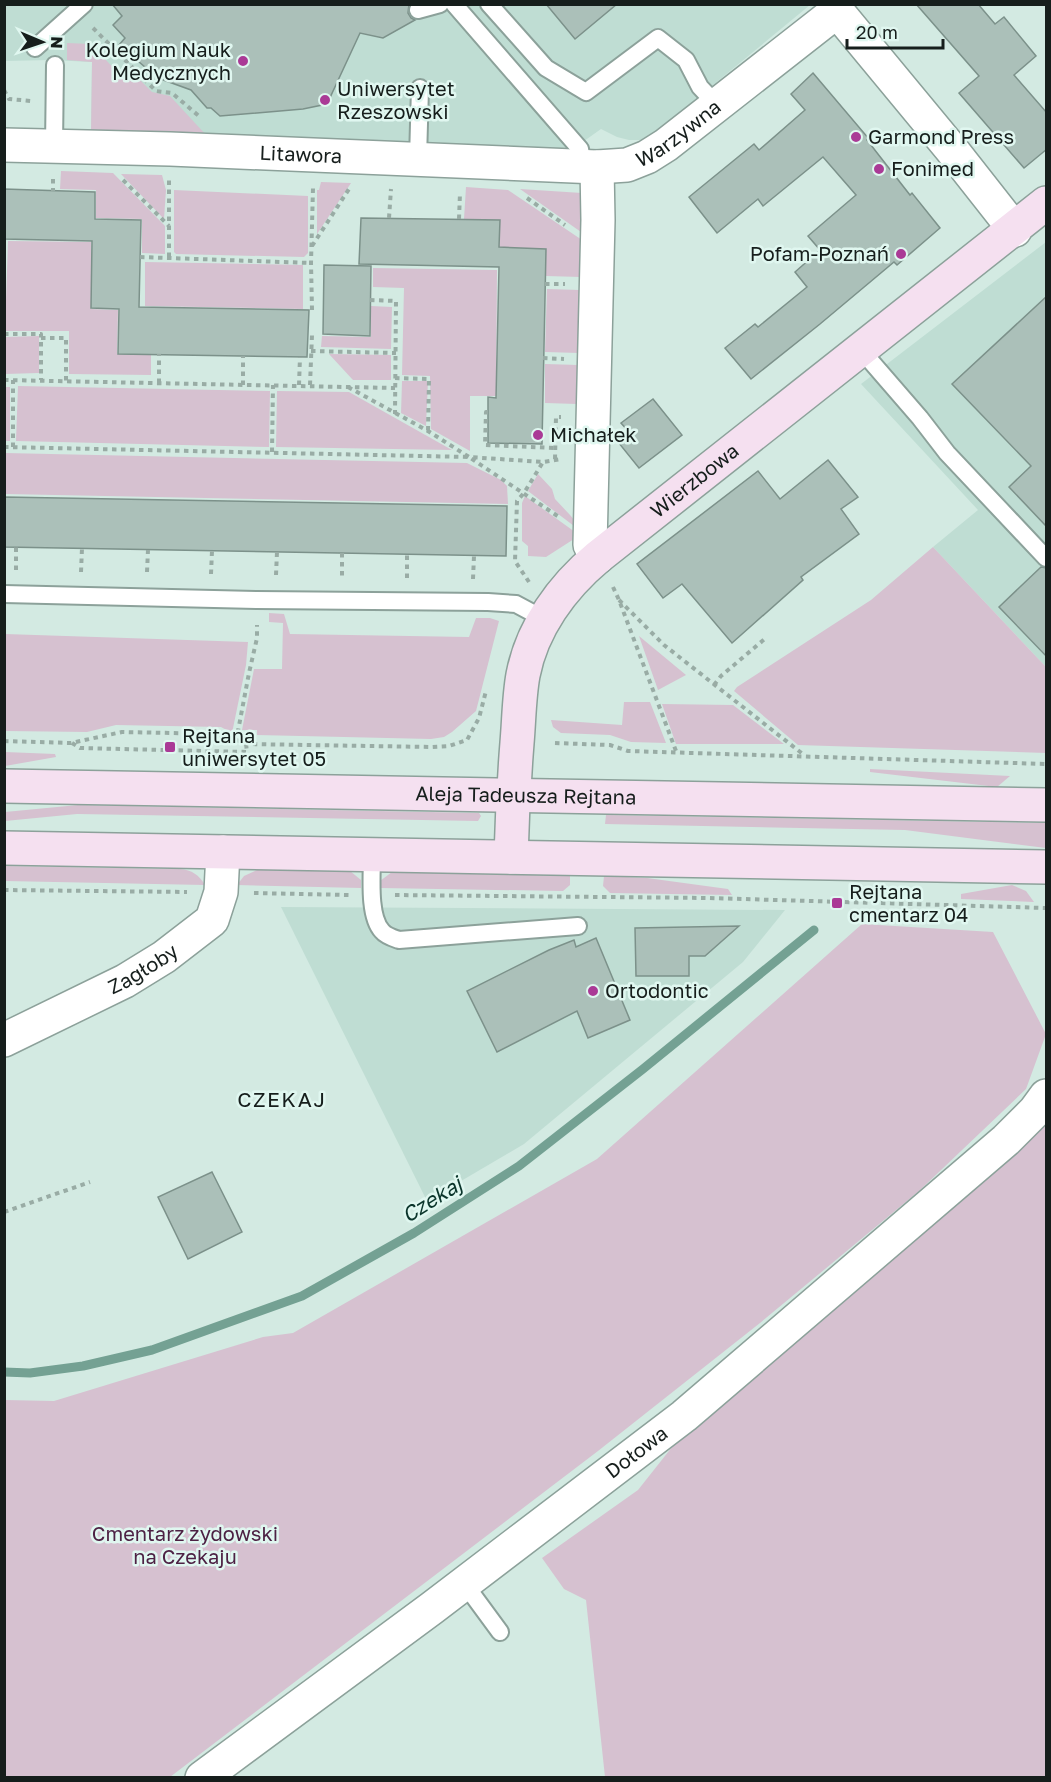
<svg xmlns="http://www.w3.org/2000/svg" width="1051" height="1782" font-family="'Golos Text',sans-serif">
	<style>
		.built { fill: #bfddd3 }
		.green { fill: #d6c1d0 }
		.lines { fill: none; stroke-linecap: round; stroke-linejoin: round }
		.stream { stroke: #74a193; stroke-width: 9 }
		.building { fill: #abc0b9; stroke: #7c918a; stroke-width: 1.5 }
		.lane-casing { stroke: #8ca19a; stroke-width: 20 }
		.street-casing { stroke: #8ca19a; stroke-width: 36 }
		.secondary-casing { stroke: #8ca19a; stroke-width: 36 }
		.path { stroke: #99aca5; stroke-width: 4; stroke-dasharray: 4.5 4.5; stroke-linecap: butt }
		.lane { stroke: #fff; stroke-width: 16 }
		.street { stroke: #fff; stroke-width: 33 }
		.secondary { stroke: #f5e0f0; stroke-width: 33 }
		.poi-dot { fill: #aa3a96; stroke: #e0f7f0; stroke-width: 2 }
		.labels { text-anchor: middle; stroke-width: 5; stroke-linejoin: round; paint-order: stroke }
		.poi-label { font-size: 20px; fill: #161e1c; stroke: #e0f7f0; text-anchor: start }
		.street-label { font-size: 20px; fill: #161e1c; stroke: #e0f7f0 }
		.park-label { font-size: 20px; fill: #4d2144; stroke: #e0f7f0 }
		.neighbourhood-label { font-size: 21px; letter-spacing: 1.5px; fill: #161e1c; stroke: #e0f7f0 }
		.water-label { font-size: 21px; font-style: italic; fill: #0b352b; stroke: #e0f7f0 }
	</style>
	<rect width="100%" height="100%" fill="#d3eae2"/>
	<g class="built">
		<polygon points="4,5 810,5 650,137 642,140 629,140 617,137 601,129 570,151 91,133 92,62 51,60 5,61"/>
		<polygon points="1046,242 1046,667 933,547 978,510 861,384"/>
		<polygon points="281,907 785,910 743,962 524,1144 427,1201"/>
	</g>
	<g class="green">
		<polygon points="67,43 91,44 120,75 133,73 152,92 170,96 207,136 91,133 92,62 67,60"/>
		<polygon points="61,171 113,173 165,226 165,254 142,253 142,219 96,218 96,190 60,189"/>
		<polygon points="121,174 162,175 166,190 164,219"/>
		<polygon points="321,182 351,183 317,234 317,190 319,190"/>
		<polygon points="466,187 508,190 582,240 581,277 546,276 546,249 499,247 500,220 464,219"/>
		<polygon points="520,189 582,193 581,232"/>
		<polygon points="174,190 308,196 308,253 304,257 176,254 174,252"/>
		<polygon points="8,241 91,242 91,309 118,310 117,354 151,355 151,375 69,374 69,331 5,331"/>
		<polygon points="145,262 303,265 303,309 145,306"/>
		<polygon points="373,268 497,270 496,396 470,396 470,451 431,429 430,376 402,375 404,288 373,287"/>
		<polygon points="547,289 580,290 579,353 545,352"/>
		<polygon points="371,306 392,307 391,349 321,347 322,336 371,337"/>
		<polygon points="39,336 39,373 5,374 5,337"/>
		<polygon points="329,354 391,355 391,380 353,380"/>
		<polygon points="545,364 578,365 577,404 545,403"/>
		<polygon points="402,381 428,381 426,426 401,413"/>
		<polygon points="18,386 270,391 269,447 16,441"/>
		<rect x="5" y="387" width="5" height="54"/>
		<polygon points="277,391 349,392 452,450 276,447"/>
		<polygon points="5,453 467,463 501,480 507,486 508,504 5,494"/>
		<polygon points="538,474 552,489 555,499 570,515 575,521 574,526 528,491"/>
		<polygon points="525,496 575,532 574,539 546,557 528,556 528,546 522,541 522,503"/>
		<polygon points="933,547 1046,667 1046,753 798,745 734,691 737,687 871,600"/>
		<polygon points="269,613 284,614 290,634 469,637 476,618 490,618 499,621 476,711 452,732 444,737 431,739 257,735 257,730 242,730 254,669 282,669 283,623 269,622"/>
		<polygon points="5,634 248,642 246,665 232,733 221,727 116,725 87,732 5,731"/>
		<polygon points="639,636 686,675 658,690"/>
		<polygon points="624,702 650,702 666,743 631,742 610,735 561,733 553,727 551,720 622,725"/>
		<polygon points="662,704 733,705 784,744 676,744"/>
		<polygon points="5,752 55,754 56,757 5,766"/>
		<polygon points="870,769 1010,776 997,787 870,772"/>
		<polygon points="78,805 479,813 481,816 478,821 77,814 5,821 5,812"/>
		<polygon points="606,815 1046,823 1046,848 905,830 605,824"/>
		<path d="M5,866l175,3c12,1 19,6 25,16l-200,-4z"/>
		<polygon points="257,870 350,871 361,880 361,888 237,885 244,876"/>
		<polygon points="392,872 570,876 570,885 563,891 381,888 380,881"/>
		<polygon points="604,876 647,878 728,889 732,895 610,893 603,886"/>
		<polygon points="1012,885 1026,891 1034,902 961,899 961,894"/>
		<polygon points="862,924 993,932 1046,1034 1026,1089 919,1191 760,1323 598,1451 170,1777 5,1777 5,1400 54,1401 263,1337 293,1333 597,1159"/>
		<polygon points="1046,1124 1046,1777 605,1777 586,1600 564,1589 542,1558 638,1490 676,1442 935,1223"/>
	</g>
	<g class="lines">
		<polyline class="stream" points="4,1372 30,1373 83,1366 152,1350 302,1296 414,1233 519,1166 643,1069 814,930"/>
	</g>
	<g class="building">
		<polygon points="112,4 409,4 408,13 411,18 415,20 383,38 360,33 327,104 303,109 220,116 211,108 207,108 191,90 158,78 119,45 125,38 113,25 122,16"/>
		<polygon points="546,4 617,4 575,39"/>
		<polygon points="916,4 978,4 995,24 1004,17 1036,56 1014,75 1047,113 1047,149 1024,168 959,93 979,76"/>
		<polygon points="813,73 869,139 867,140 910,195 912,193 940,228 897,265 894,262 820,324 751,379 725,348 755,324 758,327 807,287 795,272 820,250 808,236 856,195 823,157 763,206 758,199 717,233 689,197 754,144 759,150 805,110 791,94"/>
		<polygon points="4,189 95,192 95,219 141,220 139,307 309,310 307,357 118,354 119,309 91,308 92,241 4,239"/>
		<polygon points="361,218 500,220 499,247 546,249 542,444 488,443 488,397 496,398 499,267 359,264"/>
		<polygon points="324,265 371,266 370,336 323,334"/>
		<polygon points="1047,296 1047,527 1009,487 1031,466 952,384"/>
		<polygon points="653,399 682,435 639,468 618,442 630,433 621,423"/>
		<polygon points="828,460 858,497 841,509 859,534 801,577 803,580 732,643 682,584 663,598 637,564 758,471 780,499"/>
		<polygon points="4,497 507,506 506,556 4,547"/>
		<polygon points="1041,567 1047,568 1047,657 999,607"/>
		<polygon points="739,926 705,956 689,956 689,976 636,976 635,928"/>
		<polygon points="596,938 630,1020 588,1038 577,1011 497,1052 467,991 549,950 574,940 576,947"/>
		<polygon points="212,1172 242,1232 188,1259 158,1197"/>
	</g>
	<g class="lines">
		<g class="lane-casing">
			<g id="lane">
				<polyline points="454,4 580,149 583,166"/>
				<polyline points="489,4 546,68 586,92 658,38 686,60 700,87 717,105"/>
				<polyline points="418,10 440,4"/>
				<polyline points="35,48 84,4"/>
				<polyline points="54,146 55,65"/>
				<polyline points="418,159 420,88"/>
				<polyline points="862,351 920,418 947,453 1046,558"/>
				<polyline points="4,594 257,600 488,602 516,604 544,619"/>
				<path d="M372,855c0,20 -4,61 10,76 4,5 11,7 17,9l179,-14"/>
				<polyline points="464,1583 500,1632"/>
			</g>
		</g>
		<g class="street-casing">
			<g id="street">
				<path id="s1" d="M4,145l166,4 427,18 30,-2 20,-8 19,-12 171,-134 115,139 63,80"/>
				<polyline points="597,167 598,220 590,545 598,557"/>
				<path id="s2" d="M4,1040l121,-59 39,-24 48,-37 9,-28 2,-40"/>
				<path id="s3" d="M202,1778l230,-170 252,-192 322,-276 29,-29 11,-15"/>
			</g>
		</g>
		<g class="secondary-casing">
			<g id="secondary">
				<path id="s4" d="M4,786l1042,19"/>
				<polyline points="4,848 1046,867"/>
				<path id="s5" d="M511,857c1,-38 3,-76 6,-114 2,-23 2,-46 6,-68 9,-47 39,-88 75,-118l448,-354"/>
			</g>
		</g>
		<g class="path">
			<polyline points="93,28 156,91 172,93 200,117"/>
			<polyline points="4,90 9,99 31,101"/>
			<polyline points="53,179 53,191"/>
			<polyline points="123,180 169,226"/>
			<polyline points="527,198 565,225"/>
			<polyline points="389,218 391,189"/>
			<polyline points="459,219 460,193"/>
			<polyline points="312,246 349,189"/>
			<polyline points="140,257 311,263"/>
			<polyline points="169,257 169,180"/>
			<polyline points="545,284 565,284"/>
			<polyline points="370,300 396,301 395,414"/>
			<polyline points="312,310 311,263 313,188"/>
			<polyline points="4,334 41,334 41,380"/>
			<polyline points="41,338 66,338 66,381"/>
			<polyline points="311,351 396,353"/>
			<polyline points="543,358 564,359"/>
			<polyline points="395,378 429,379 428,431"/>
			<polyline points="4,380 395,388"/>
			<polyline points="159,383 159,354"/>
			<polyline points="243,385 243,356"/>
			<polyline points="299,385 300,357"/>
			<polyline points="310,385 312,335"/>
			<polyline points="348,387 428,431 469,457 543,462 561,459"/>
			<polyline points="488,412 486,412 485,445 555,448"/>
			<polyline points="4,447 469,457 559,517"/>
			<polyline points="13,447 13,380"/>
			<polyline points="272,452 273,385"/>
			<polyline points="555,459 556,417 561,417"/>
			<polyline points="342,553 342,577"/>
			<polyline points="16,570 16,547"/>
			<polyline points="81,572 82,548"/>
			<polyline points="147,572 148,550"/>
			<polyline points="211,574 212,551"/>
			<polyline points="276,575 277,552"/>
			<polyline points="407,578 407,555"/>
			<polyline points="473,579 474,556"/>
			<polyline points="529,582 515,561 517,501 524,493 543,462"/>
			<polyline points="613,587 619,600 676,751"/>
			<polyline points="619,600 664,645 804,755"/>
			<polyline points="714,685 721,676 767,637"/>
			<polyline points="4,741 71,743 122,732 222,734 246,744 432,747 449,746 467,740 479,718 486,691"/>
			<polyline points="72,743 80,748 247,752 246,744 238,731 249,673 257,638 257,625"/>
			<polyline points="555,743 610,745 628,751 1046,764"/>
			<polyline points="4,890 187,892"/>
			<polyline points="254,893 349,895"/>
			<polyline points="395,895 709,898 1046,908"/>
			<polyline points="4,1212 90,1182"/>
		</g>
		<use href="#lane" class="lane"/>
		<use href="#street" class="street"/>
		<use href="#secondary" class="secondary"/>
	</g>
	<g class="poi-dot">
		<circle cx="243" cy="61" r="6"/>
		<circle cx="325" cy="100" r="6"/>
		<circle cx="856" cy="137" r="6"/>
		<circle cx="879" cy="169" r="6"/>
		<circle cx="901" cy="254" r="6"/>
		<circle cx="538" cy="435" r="6"/>
		<rect x="164" y="741" width="12" height="12" rx="3"/>
		<rect x="831" y="897" width="12" height="12" rx="3"/>
		<circle cx="593" cy="991" r="6"/>
	</g>
	<g class="labels">
		<g class="poi-label">
			<text x="231" y="57" text-anchor="end">Kolegium Nauk<tspan x="231" dy="23">Medycznych</tspan></text>
			<text x="337" y="96">Uniwersytet<tspan x="337" dy="23">Rzeszowski</tspan></text>
			<text x="868" y="144">Garmond Press</text>
			<text x="891" y="176">Fonimed</text>
			<text x="889" y="261" text-anchor="end">Pofam-Poznań</text>
			<text x="550" y="442">Michałek</text>
			<text x="182" y="743">Rejtana<tspan x="182" dy="23">uniwersytet 05</tspan></text>
			<text x="849" y="899">Rejtana<tspan x="849" dy="23">cmentarz 04</tspan></text>
			<text x="605" y="998">Ortodontic</text>
		</g>
		<g class="street-label">
			<text dy="7" stroke="none"><textPath href="#s1" startOffset="684">Warzywna</textPath></text>
			<text dy="7" stroke="none"><textPath href="#s1" startOffset="297">Litawora</textPath></text>
			<text dy="7" stroke="none"><textPath href="#s5" startOffset="448">Wierzbowa</textPath></text>
			<text dy="7" stroke="none"><textPath href="#s4" startOffset="522">Aleja Tadeusza Rejtana</textPath></text>
			<text dy="7" stroke="none"><textPath href="#s2" startOffset="156">Zagłoby</textPath></text>
			<text dy="7" stroke="none"><textPath href="#s3" startOffset="543">Dołowa</textPath></text>
		</g>
		<g class="park-label">
			<text x="185" y="1541">Cmentarz żydowski<tspan x="185" dy="23">na Czekaju</tspan></text>
		</g>
		<g class="neighbourhood-label">
			<text x="282" y="1107">CZEKAJ</text>
		</g>
		<g class="water-label">
			<text transform="translate(432 1200) rotate(-32)" y="7">Czekaj</text>
		</g>
	</g>
	<rect width="1051" height="1782" fill="none" stroke="#161e1c" stroke-width="12"/>
	<g transform="translate(42 42) rotate(92)" stroke="#e0f7f0" stroke-width="4.5" paint-order="stroke">
	<path d="M0-4.5L10 22L0 15L-10 22Z" fill="#161e1c"/>
	<text y="-9" font-size="16" font-weight="bold" text-anchor="middle" fill="#161e1c">N</text>
	</g>
	<path d="M847 39v9h96v-9" fill="none" stroke="#161e1c" stroke-width="3"/>
	<text x="856" y="39" font-size="18" fill="#161e1c" stroke="#e0f7f0" stroke-width="4.5" paint-order="stroke">20 m</text>
</svg>
